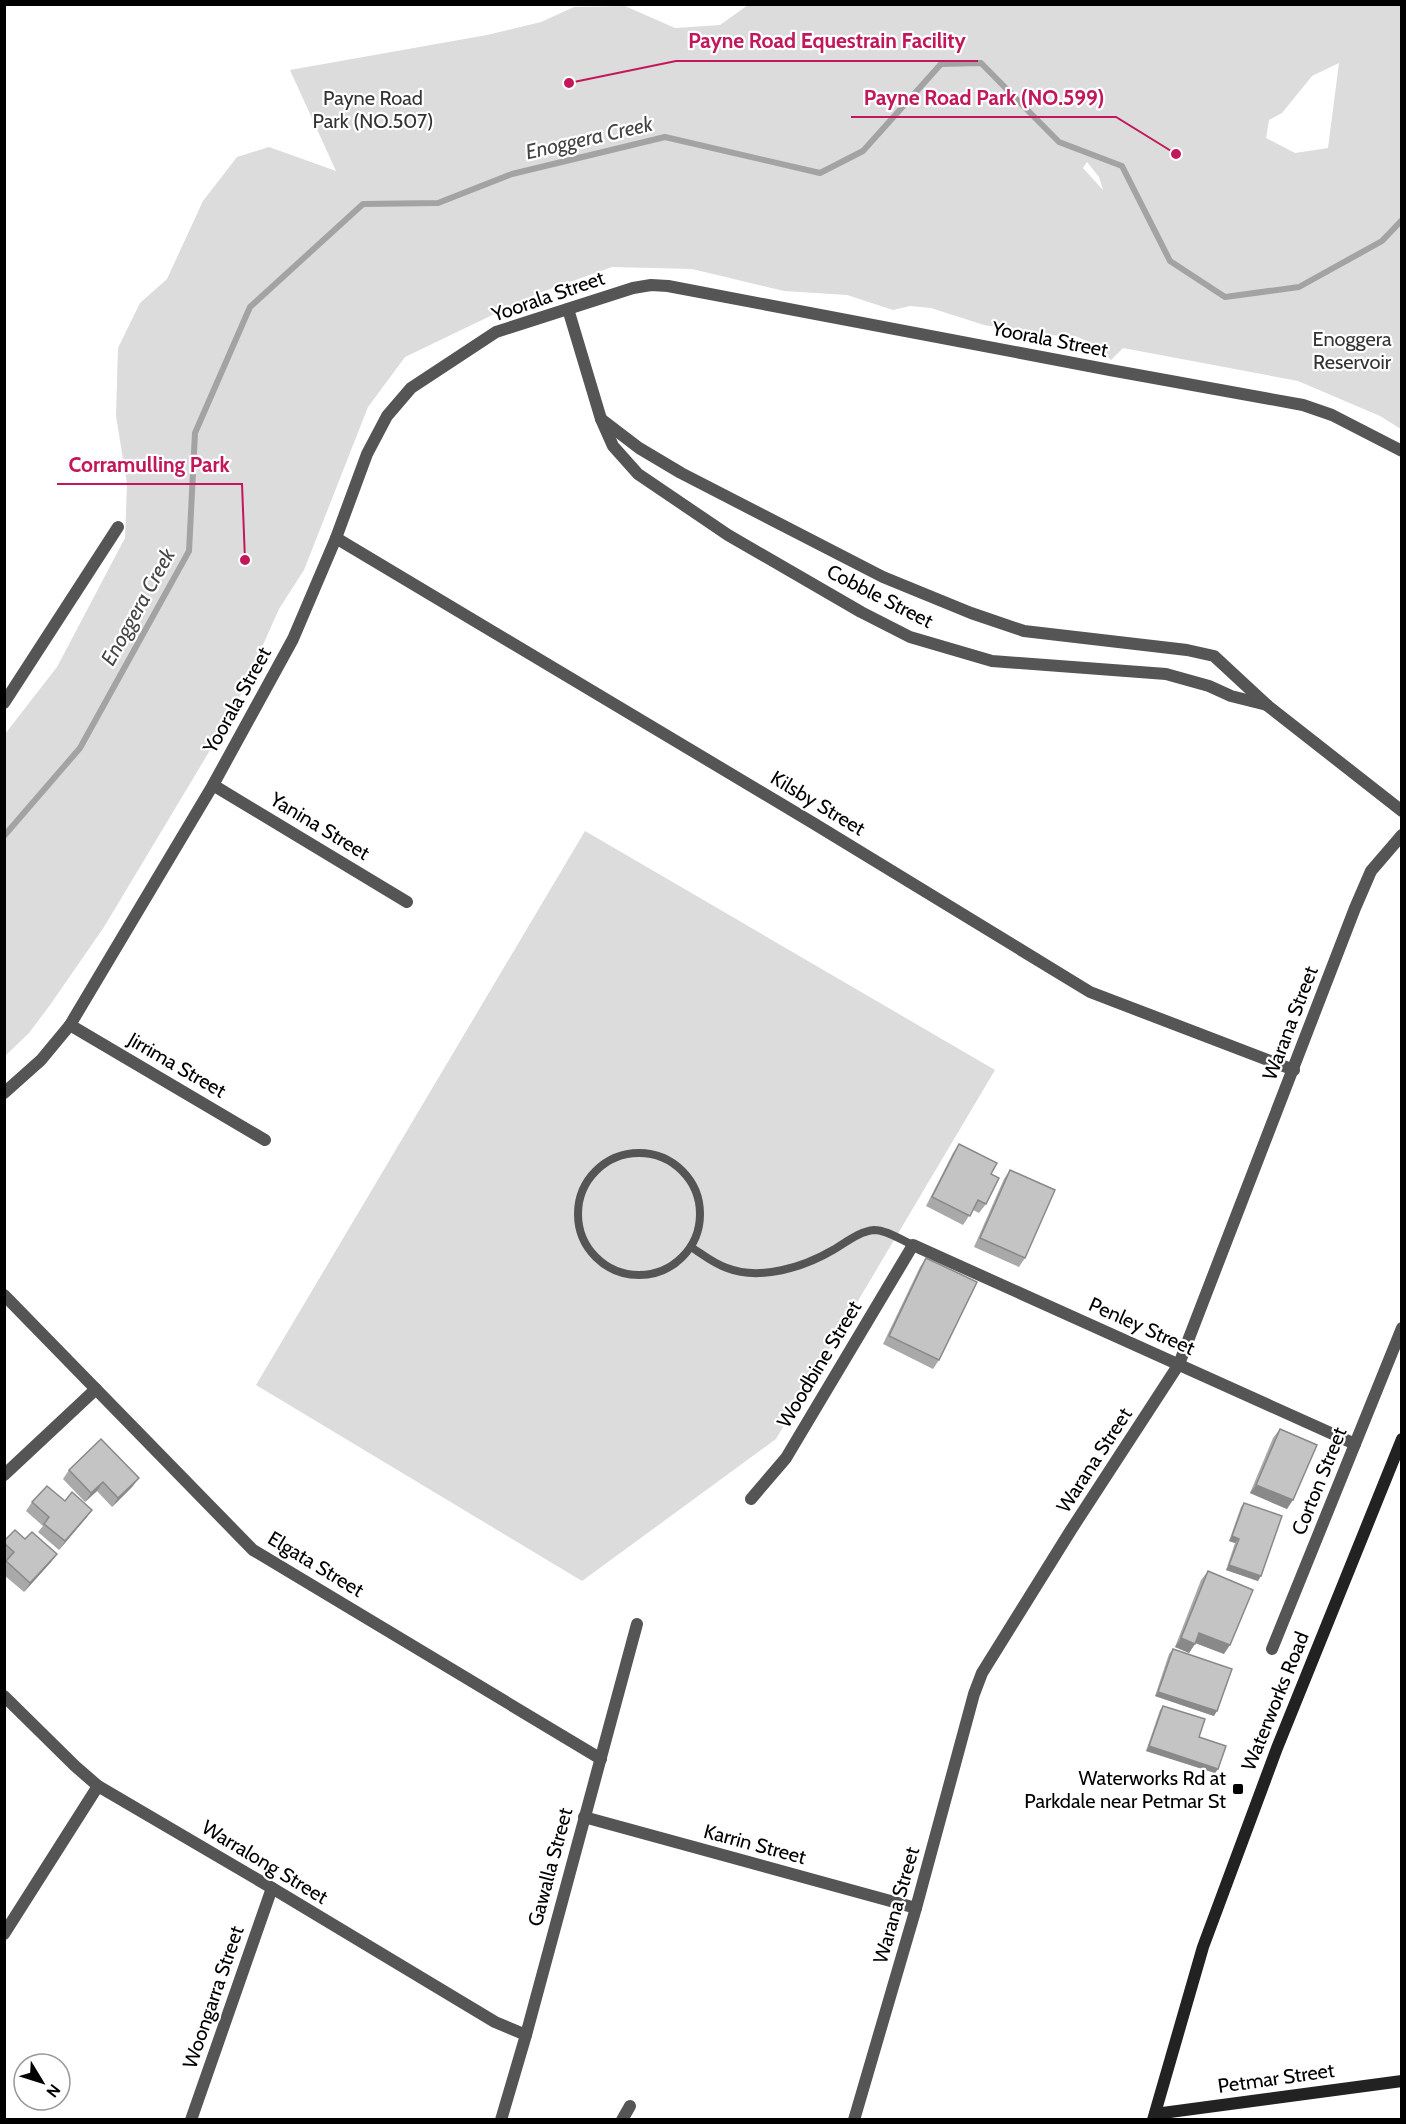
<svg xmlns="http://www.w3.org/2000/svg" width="1406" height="2124" font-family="Cabin,sans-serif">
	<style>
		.park { fill: #dcdcdc; fill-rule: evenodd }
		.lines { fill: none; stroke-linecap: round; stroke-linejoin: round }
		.stream { stroke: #a3a3a3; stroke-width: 6 }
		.lane { stroke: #555; stroke-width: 8 }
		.street { stroke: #555; stroke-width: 12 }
		.secondary { stroke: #222; stroke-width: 12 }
		.wall { fill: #a9a9a9 }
		.shaded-wall { fill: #898989 }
		.building { fill: #c4c4c4; stroke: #898989; stroke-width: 1.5 }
		.poi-dot { fill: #000; stroke: #fff; stroke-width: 2 }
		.labels { text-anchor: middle; stroke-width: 4.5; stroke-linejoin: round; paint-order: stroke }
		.park-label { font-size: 20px; fill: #333; stroke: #fff }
		.street-label { font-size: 20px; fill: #000; stroke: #fff }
		.poi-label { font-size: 20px; fill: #000; stroke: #fff; text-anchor: end }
		.water-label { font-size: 21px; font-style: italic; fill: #444; stroke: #fff }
		.leader { fill: none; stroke: #c2185b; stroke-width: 2 }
		.callout-dot { fill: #c2185b; stroke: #fff; stroke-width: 2 }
		.callout-label { font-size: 21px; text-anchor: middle; font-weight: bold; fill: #c2185b; stroke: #fff; stroke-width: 4.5; stroke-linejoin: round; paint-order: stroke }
	</style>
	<rect width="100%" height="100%" fill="#fff"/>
	<g class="park">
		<path d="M748,5h653v424l-21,-13 -82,-35 -175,-33 -12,12 -17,-16 -19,-8 -31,-1 -60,-10 -53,-17 -21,-2 -17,4 -46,-15 -63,-4 -92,-22 -80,-2 -76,27 -131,63 -37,50 -64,163 -25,39 -46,103 -129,215 -54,78 -21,28 -24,23v-322l52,-67 68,-129 2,-54 -11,-68 2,-68 22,-45 27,-24 36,-78 34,-44 32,-10 67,24 -46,-101 197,-35 54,-13 33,-15 51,-1 50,22 45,-3zM1339,63l-11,85 -33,5 -29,-15 3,-18 13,-7 30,-37zM1087,162l12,15 4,13 -20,-22z"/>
		<polygon points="585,831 995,1070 776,1439 582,1581 256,1385"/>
	</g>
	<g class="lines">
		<polyline class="stream" points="4,836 80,748 189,551 195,433 250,307 363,204 438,203 512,174 665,137 820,173 863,151 941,64 981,63 1059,142 1122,166 1170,261 1225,297 1299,287 1382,241 1402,220"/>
		<g class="lane">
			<circle cx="639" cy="1214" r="61"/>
			<path d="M691,1247c11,7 23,17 36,21 33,13 77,-1 106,-18 12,-7 27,-19 41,-20 13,0 27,10 39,15"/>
		</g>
		<g class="street">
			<polyline points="568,309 601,419 613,446 638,474 728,535 861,612 910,637 992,661 1166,674 1209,686 1231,696 1267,705"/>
			<polyline points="601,419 639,448 681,473 883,577 971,613 1024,631 1187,650 1214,656 1268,706 1402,811"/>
			<polyline points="336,538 813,823 1090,992 1294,1070"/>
			<polyline points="4,703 118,527"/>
			<polyline points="213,785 407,902"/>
			<polyline points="70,1025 265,1140"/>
			<polyline points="4,1093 41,1060 70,1025 213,785 293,639 336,538 367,454 387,416 411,388 496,332 633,288 651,285 668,286 1110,370 1303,405 1332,415 1402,451"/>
			<polyline points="4,1295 253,1550 601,1759"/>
			<polyline points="4,1475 96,1389"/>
			<polyline points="751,1499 786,1458 913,1245 1355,1444"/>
			<polyline points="1272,1649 1402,1328"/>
			<polyline points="4,1696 75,1766 98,1786 272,1888 495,2022 526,2035"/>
			<polyline points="584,1817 916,1908"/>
			<polyline points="4,1934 98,1786"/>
			<polyline points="191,2120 272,1888"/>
			<polyline points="501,2120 526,2035 637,1624"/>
			<polyline points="622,2120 630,2106"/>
			<polyline points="854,2120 916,1908 974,1694 982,1673 1071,1530 1179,1364 1355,908 1371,871 1402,835"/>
		</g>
		<g class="secondary">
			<polyline points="1155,2114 1402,2081"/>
			<polyline points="1153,2120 1203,1947 1277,1748 1402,1439"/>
		</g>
	</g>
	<g class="wall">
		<polygon points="959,1144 986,1204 979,1213 973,1210 963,1225 926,1206 953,1153"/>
		<polygon points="1010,1170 1025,1258 1019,1267 974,1247 1004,1179"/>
		<polygon points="926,1258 939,1360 933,1369 883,1344 920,1267"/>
		<polygon points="1280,1429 1287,1509 1250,1493 1273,1438"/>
		<polygon points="69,1470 139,1478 132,1487 112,1507 97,1491 85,1502 63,1479"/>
		<polygon points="65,1501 92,1510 86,1518 59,1550 38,1532 43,1526 26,1511 32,1502"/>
		<polygon points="1244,1503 1258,1581 1226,1570 1235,1543 1229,1541 1241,1507"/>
		<polygon points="25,1539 57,1554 51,1562 24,1592 4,1575 4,1563 7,1560 4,1557 4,1541"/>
		<polygon points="1208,1571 1224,1654 1195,1643 1189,1653 1175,1647 1201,1580"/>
		<polygon points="1173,1649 1214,1716 1155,1696 1169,1654"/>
		<polygon points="1163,1706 1199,1737 1218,1769 1215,1773 1146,1751 1160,1710"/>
	</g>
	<g class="shaded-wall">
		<polygon points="139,1478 132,1487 112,1507 118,1498"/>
		<polygon points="103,1482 97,1491 85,1502 91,1493"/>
		<polygon points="1256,1485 1293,1500 1287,1509 1250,1493"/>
		<polygon points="92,1510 86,1518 59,1550 65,1541"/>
		<polygon points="1232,1536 1239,1539 1235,1543 1229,1541"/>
		<polygon points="57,1554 51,1562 24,1592 30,1583"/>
		<polygon points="1229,1565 1261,1576 1258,1581 1226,1570"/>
		<polygon points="1199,1633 1230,1645 1224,1654 1193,1642"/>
		<polygon points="1181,1638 1195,1644 1189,1653 1175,1647"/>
		<polygon points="1158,1692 1217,1711 1214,1716 1155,1696"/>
		<polygon points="1149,1746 1218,1769 1215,1773 1146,1751"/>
	</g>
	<g class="building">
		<polygon points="959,1144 997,1163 991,1174 999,1178 986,1204 978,1200 970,1216 932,1197"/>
		<polygon points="1010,1170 1055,1190 1025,1258 980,1238"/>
		<polygon points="926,1258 977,1282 939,1360 889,1336"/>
		<polygon points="1280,1429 1317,1445 1293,1500 1256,1485"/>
		<polygon points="101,1439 139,1478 118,1498 103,1482 91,1493 69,1470"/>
		<polygon points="47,1486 65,1501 72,1492 92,1510 65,1541 44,1524 49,1517 32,1502"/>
		<polygon points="1244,1503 1282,1516 1261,1576 1229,1565 1239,1539 1232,1536"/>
		<polygon points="15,1530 25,1539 32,1532 57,1554 30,1583 6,1561 14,1552 4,1543 4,1541"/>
		<polygon points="1208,1571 1253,1590 1230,1645 1199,1633 1195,1644 1181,1638"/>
		<polygon points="1173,1649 1232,1669 1217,1711 1158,1692"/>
		<polygon points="1163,1706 1205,1719 1199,1737 1226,1746 1218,1769 1149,1746"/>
	</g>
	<rect class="poi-dot" x="1232" y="1783" width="12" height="12" rx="3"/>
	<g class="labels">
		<g class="park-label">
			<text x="373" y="105">Payne Road<tspan x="373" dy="23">Park (NO.507)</tspan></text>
			<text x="1352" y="346">Enoggera<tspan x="1352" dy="23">Reservoir</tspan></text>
		</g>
		<g class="street-label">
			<text transform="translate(548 296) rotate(-19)" y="7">Yoorala Street</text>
			<text transform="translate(1050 339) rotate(11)" y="7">Yoorala Street</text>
			<text transform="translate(880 596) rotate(27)" y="7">Cobble Street</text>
			<text transform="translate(237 700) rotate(-61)" y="7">Yoorala Street</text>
			<text transform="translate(818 803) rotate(31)" y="7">Kilsby Street</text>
			<text transform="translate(320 826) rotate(31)" y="7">Yanina Street</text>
			<text transform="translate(1290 1023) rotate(-69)" y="7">Warana Street</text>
			<text transform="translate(177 1065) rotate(30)" y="7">Jirrima Street</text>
			<text transform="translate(1142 1326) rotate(24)" y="7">Penley Street</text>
			<text transform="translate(819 1364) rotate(-59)" y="7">Woodbine Street</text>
			<text transform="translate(1094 1460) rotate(-57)" y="7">Warana Street</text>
			<text transform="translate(1319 1481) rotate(-68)" y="7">Corton Street</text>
			<text transform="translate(316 1564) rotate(31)" y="7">Elgata Street</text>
			<text transform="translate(1275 1701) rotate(-68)" y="7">Waterworks Road</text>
			<text transform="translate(755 1844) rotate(15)" y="7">Karrin Street</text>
			<text transform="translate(265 1862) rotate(31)" y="7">Warralong Street</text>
			<text transform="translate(550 1867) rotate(-75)" y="7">Gawalla Street</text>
			<text transform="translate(896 1905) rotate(-74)" y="7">Warana Street</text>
			<text transform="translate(213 1997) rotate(-71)" y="7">Woongarra Street</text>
			<text transform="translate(1276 2078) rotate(-8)" y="7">Petmar Street</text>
		</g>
		<g class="poi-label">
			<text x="1226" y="1785">Waterworks Rd at<tspan x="1226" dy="23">Parkdale near Petmar St</tspan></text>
		</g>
		<g class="water-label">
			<text transform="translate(589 138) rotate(-13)" y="7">Enoggera Creek</text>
			<text transform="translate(138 607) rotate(-61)" y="7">Enoggera Creek</text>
		</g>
	</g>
	<path class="leader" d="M569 83L676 61H978M1176 154L1116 117H851M245 560L242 484H57"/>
	<g class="callout-dot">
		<circle cx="569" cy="83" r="6"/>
		<circle cx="1176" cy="154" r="6"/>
		<circle cx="245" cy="560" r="6"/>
	</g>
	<g class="callout-label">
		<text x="827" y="48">Payne Road Equestrain Facility</text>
		<text x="984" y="105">Payne Road Park (NO.599)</text>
		<text x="149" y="472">Corramulling Park</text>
	</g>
	<rect width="1406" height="2124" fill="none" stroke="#000000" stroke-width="12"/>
	<g transform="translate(42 2082) rotate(128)"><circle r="28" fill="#ffffff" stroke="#999999" stroke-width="1.5"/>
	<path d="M0-4.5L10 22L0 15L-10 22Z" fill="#000000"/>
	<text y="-9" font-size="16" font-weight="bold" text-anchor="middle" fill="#000000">N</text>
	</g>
</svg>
